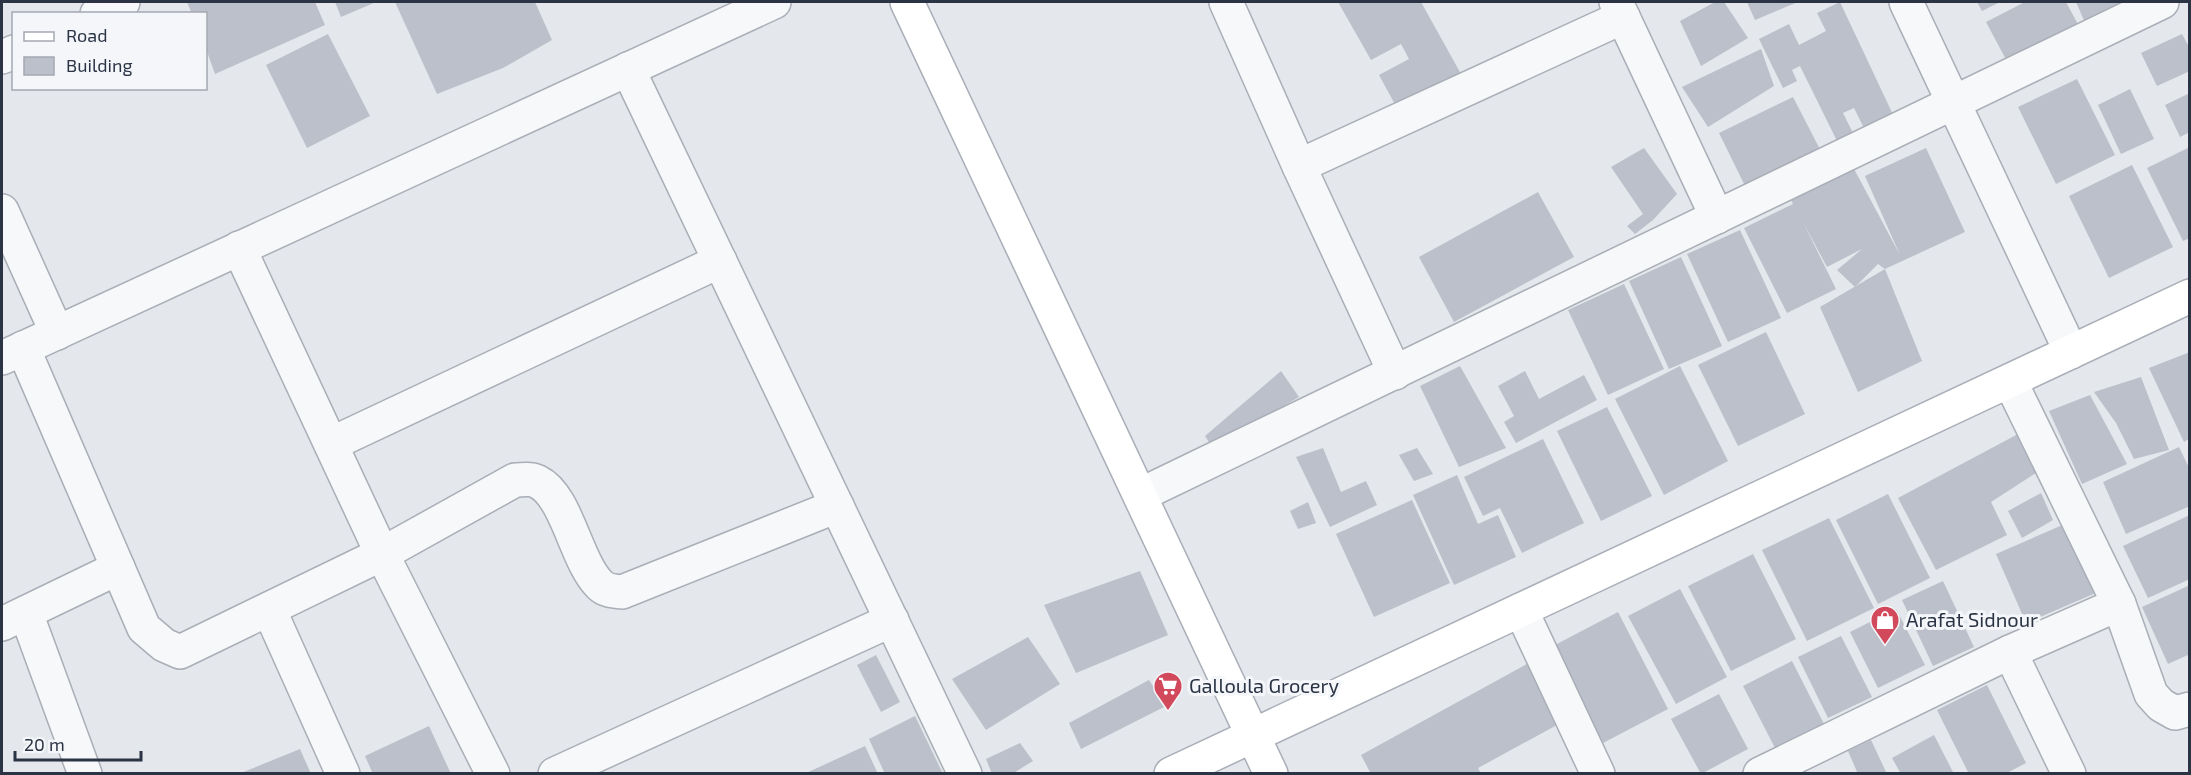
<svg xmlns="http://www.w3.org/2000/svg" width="2191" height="775" font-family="'Exo 2',sans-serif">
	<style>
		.building { fill: #bbc0ca }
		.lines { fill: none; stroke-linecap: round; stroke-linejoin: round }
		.street-casing { stroke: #a9aeb7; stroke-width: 36 }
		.secondary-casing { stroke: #a9aeb7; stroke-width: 36 }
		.street { stroke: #f7f8fa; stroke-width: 33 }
		.secondary { stroke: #fff; stroke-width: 33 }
		.labels { text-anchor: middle; stroke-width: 6; stroke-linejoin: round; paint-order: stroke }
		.poi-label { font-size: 20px; fill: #2b3445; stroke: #f4f6f9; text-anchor: start }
	</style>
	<rect width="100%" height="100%" fill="#e4e7ec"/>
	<g class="building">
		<polygon points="187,2 315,2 325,25 215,74 206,49 206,14 192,14"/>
		<polygon points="335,2 376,2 341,17"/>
		<polygon points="395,2 535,2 552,40 503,68 437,94"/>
		<polygon points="1338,2 1421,2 1461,74 1397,108 1379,75 1409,59 1401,44 1371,60"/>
		<polygon points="1715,2 1724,2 1748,38 1701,66 1680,21"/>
		<polygon points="1747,2 1798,2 1755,20"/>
		<polygon points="1840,2 1896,121 1867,134 1854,108 1843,113 1854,135 1838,143 1800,66 1792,70 1797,81 1783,88 1759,39 1789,24 1799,45 1826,31 1817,13"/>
		<polygon points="1977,2 2000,2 1982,11"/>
		<polygon points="2025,2 2066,2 2081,30 2010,67 1986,22"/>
		<polygon points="2076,2 2138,2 2086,25"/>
		<polygon points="328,34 370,116 307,148 266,65"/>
		<polygon points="2182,34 2190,49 2190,71 2157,86 2141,53"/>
		<polygon points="1761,49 1774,86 1708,127 1682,87"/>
		<polygon points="2077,79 2115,155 2056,184 2018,107"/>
		<polygon points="2130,89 2154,139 2121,154 2098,105"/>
		<polygon points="2190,93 2190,132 2180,137 2165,105"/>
		<polygon points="1793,97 1826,161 1750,196 1719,133"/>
		<polygon points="2190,147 2190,238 2183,241 2147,168"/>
		<polygon points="1644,148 1677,194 1653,220 1635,234 1627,226 1643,214 1611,167"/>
		<polygon points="1926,148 1965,232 1885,269 1878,264 1855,287 1837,270 1862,249 1827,267 1803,222 1836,289 1787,313 1744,228 1793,204 1791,200 1853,167 1900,255 1865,176"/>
		<polygon points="2132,165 2173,247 2109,278 2069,196"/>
		<polygon points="1538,192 1574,257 1454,322 1419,257"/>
		<polygon points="1740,230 1781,318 1728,342 1687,254"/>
		<polygon points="1681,257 1722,346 1669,369 1629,281"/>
		<polygon points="1885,269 1922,361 1858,392 1820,307"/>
		<polygon points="1624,284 1664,369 1608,395 1568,310"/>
		<polygon points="1766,332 1805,414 1738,446 1698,365"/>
		<polygon points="2190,352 2190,438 2184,442 2149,368"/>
		<polygon points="1460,366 1506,448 1459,467 1420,386"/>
		<polygon points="1680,366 1728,461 1664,495 1615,399"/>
		<polygon points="1281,371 1299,397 1212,447 1205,436"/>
		<polygon points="1525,371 1539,399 1584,375 1597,400 1516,443 1504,422 1514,416 1498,386"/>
		<polygon points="2141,377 2169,450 2134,459 2116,423 2094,392"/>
		<polygon points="2090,395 2127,464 2082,484 2049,411"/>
		<polygon points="1607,407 1652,496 1601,521 1557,431"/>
		<polygon points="2018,434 2039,471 1991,502 2007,535 1936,570 1898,498"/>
		<polygon points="1543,439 1584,523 1522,553 1500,508 1483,516 1464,477"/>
		<polygon points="2179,447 2190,470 2190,506 2126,534 2103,482"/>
		<polygon points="1323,448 1341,492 1366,481 1377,505 1330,527 1296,457"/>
		<polygon points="1417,448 1433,474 1414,481 1399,455"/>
		<polygon points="1457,475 1478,524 1498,515 1516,557 1454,585 1413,495"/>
		<polygon points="2041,493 2053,520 2022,538 2008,511"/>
		<polygon points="1888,494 1930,578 1878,604 1836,520"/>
		<polygon points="1412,500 1450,583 1374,617 1336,534"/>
		<polygon points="1308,502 1316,523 1298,529 1290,511"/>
		<polygon points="2190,515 2190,579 2148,598 2123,546"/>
		<polygon points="1829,518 1874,608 1807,641 1762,550"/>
		<polygon points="2067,523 2098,592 2026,623 1996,554"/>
		<polygon points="1753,554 1796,639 1731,671 1688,586"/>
		<polygon points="1140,571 1168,635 1076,673 1044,605"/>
		<polygon points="1943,581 1974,647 1933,666 1902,600"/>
		<polygon points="2190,585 2190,654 2168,664 2142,607"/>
		<polygon points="1680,589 1727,677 1676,704 1628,616"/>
		<polygon points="1896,609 1925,665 1878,688 1850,632"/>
		<polygon points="1618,612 1668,709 1603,743 1553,646"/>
		<polygon points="1841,636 1872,697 1828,718 1798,657"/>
		<polygon points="1028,637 1060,684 986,730 952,679"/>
		<polygon points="876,655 900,702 881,712 857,665"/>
		<polygon points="1536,659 1568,719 1478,768 1481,774 1371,774 1361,755"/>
		<polygon points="1792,661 1824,724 1775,748 1743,686"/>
		<polygon points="1149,680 1166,706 1081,749 1069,723"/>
		<polygon points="1987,685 2026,763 2005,774 1969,774 1937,710"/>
		<polygon points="1719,694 1748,749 1701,774 1671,719"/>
		<polygon points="915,716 943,774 885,774 869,739"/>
		<polygon points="429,726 451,774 373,774 365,756"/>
		<polygon points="1934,735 1954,774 1901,774 1892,758"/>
		<polygon points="1871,740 1887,774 1858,774 1848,751"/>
		<polygon points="1020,743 1033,761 1012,774 992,774 986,759"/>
		<polygon points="865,746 878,774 804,774"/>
		<polygon points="300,749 311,774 241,774 241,773"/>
	</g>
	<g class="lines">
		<g class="street-casing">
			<g id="street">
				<polyline points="1226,2 1299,166 1395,373"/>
				<polyline points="1616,2 1717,217"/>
				<polyline points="1906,2 2071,352"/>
				<polyline points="97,14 123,2"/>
				<polyline points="2,57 14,52"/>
				<polyline points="628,69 965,774"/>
				<polyline points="1299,166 1623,17"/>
				<polyline points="2,211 57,333"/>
				<polyline points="239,248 382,554 493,774"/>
				<path d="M23,348l121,280 20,17 16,7 202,-98 133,-74c7,0 17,-2 23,2 29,14 38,80 62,103 6,6 14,6 22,7l215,-86"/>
				<polyline points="2,358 774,2"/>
				<polyline points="2010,381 2119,604 2151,694 2161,705 2175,713 2190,709"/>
				<polyline points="331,444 720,261"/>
				<polyline points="1140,495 2162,2"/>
				<polyline points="269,609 343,774"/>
				<polyline points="1521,610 1598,774"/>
				<polyline points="26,613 85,774"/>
				<polyline points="2,624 118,568"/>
				<polyline points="2010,652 2069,774"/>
				<polyline points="555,774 892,620"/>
				<polyline points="1760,774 2010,652 2119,604"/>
			</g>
		</g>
		<g class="secondary-casing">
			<g id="secondary">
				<polyline points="907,2 1271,774"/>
				<polyline points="1171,774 2190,296"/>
			</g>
		</g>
		<use href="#street" class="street"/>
		<use href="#secondary" class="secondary"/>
	</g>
	<defs>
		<g id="shop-pin" transform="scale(1.5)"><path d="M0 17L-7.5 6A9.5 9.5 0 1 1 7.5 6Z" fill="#d1495b" stroke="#f4f6f9"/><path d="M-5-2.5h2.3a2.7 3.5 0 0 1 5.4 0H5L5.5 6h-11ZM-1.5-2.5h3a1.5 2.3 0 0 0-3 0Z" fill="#fff"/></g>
		<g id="supermarket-pin" transform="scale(1.5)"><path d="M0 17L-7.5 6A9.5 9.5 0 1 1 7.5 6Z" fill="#d1495b" stroke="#f4f6f9"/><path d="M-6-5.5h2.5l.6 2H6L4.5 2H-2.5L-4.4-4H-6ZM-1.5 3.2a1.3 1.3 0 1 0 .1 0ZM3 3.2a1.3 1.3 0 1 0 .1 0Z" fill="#fff"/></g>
	</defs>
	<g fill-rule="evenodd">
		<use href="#shop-pin" x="1885" y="620"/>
		<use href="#supermarket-pin" x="1168" y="686"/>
	</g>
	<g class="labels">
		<g class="poi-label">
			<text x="1906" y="627">Arafat Sidnour</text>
			<text x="1189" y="693">Galloula Grocery</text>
		</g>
	</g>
	<rect width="2191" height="775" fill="none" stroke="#2b3445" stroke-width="6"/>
	<rect x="12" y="12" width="195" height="78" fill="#f4f6f9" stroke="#a4a8b1" stroke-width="1.5"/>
	<rect x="24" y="32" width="30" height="9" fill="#ffffff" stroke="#a4a8b1" stroke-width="1.5"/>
	<text x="66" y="42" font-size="18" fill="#2b3445">Road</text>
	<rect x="24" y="57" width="30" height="18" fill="#bbc0ca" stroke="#a4a8b1" stroke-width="1.5"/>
	<text x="66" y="72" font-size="18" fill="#2b3445">Building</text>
	<path d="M15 751v9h126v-9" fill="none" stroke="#2b3445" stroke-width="3"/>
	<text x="24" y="751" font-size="18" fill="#2b3445" stroke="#f4f6f9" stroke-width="4.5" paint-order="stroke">20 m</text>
</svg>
